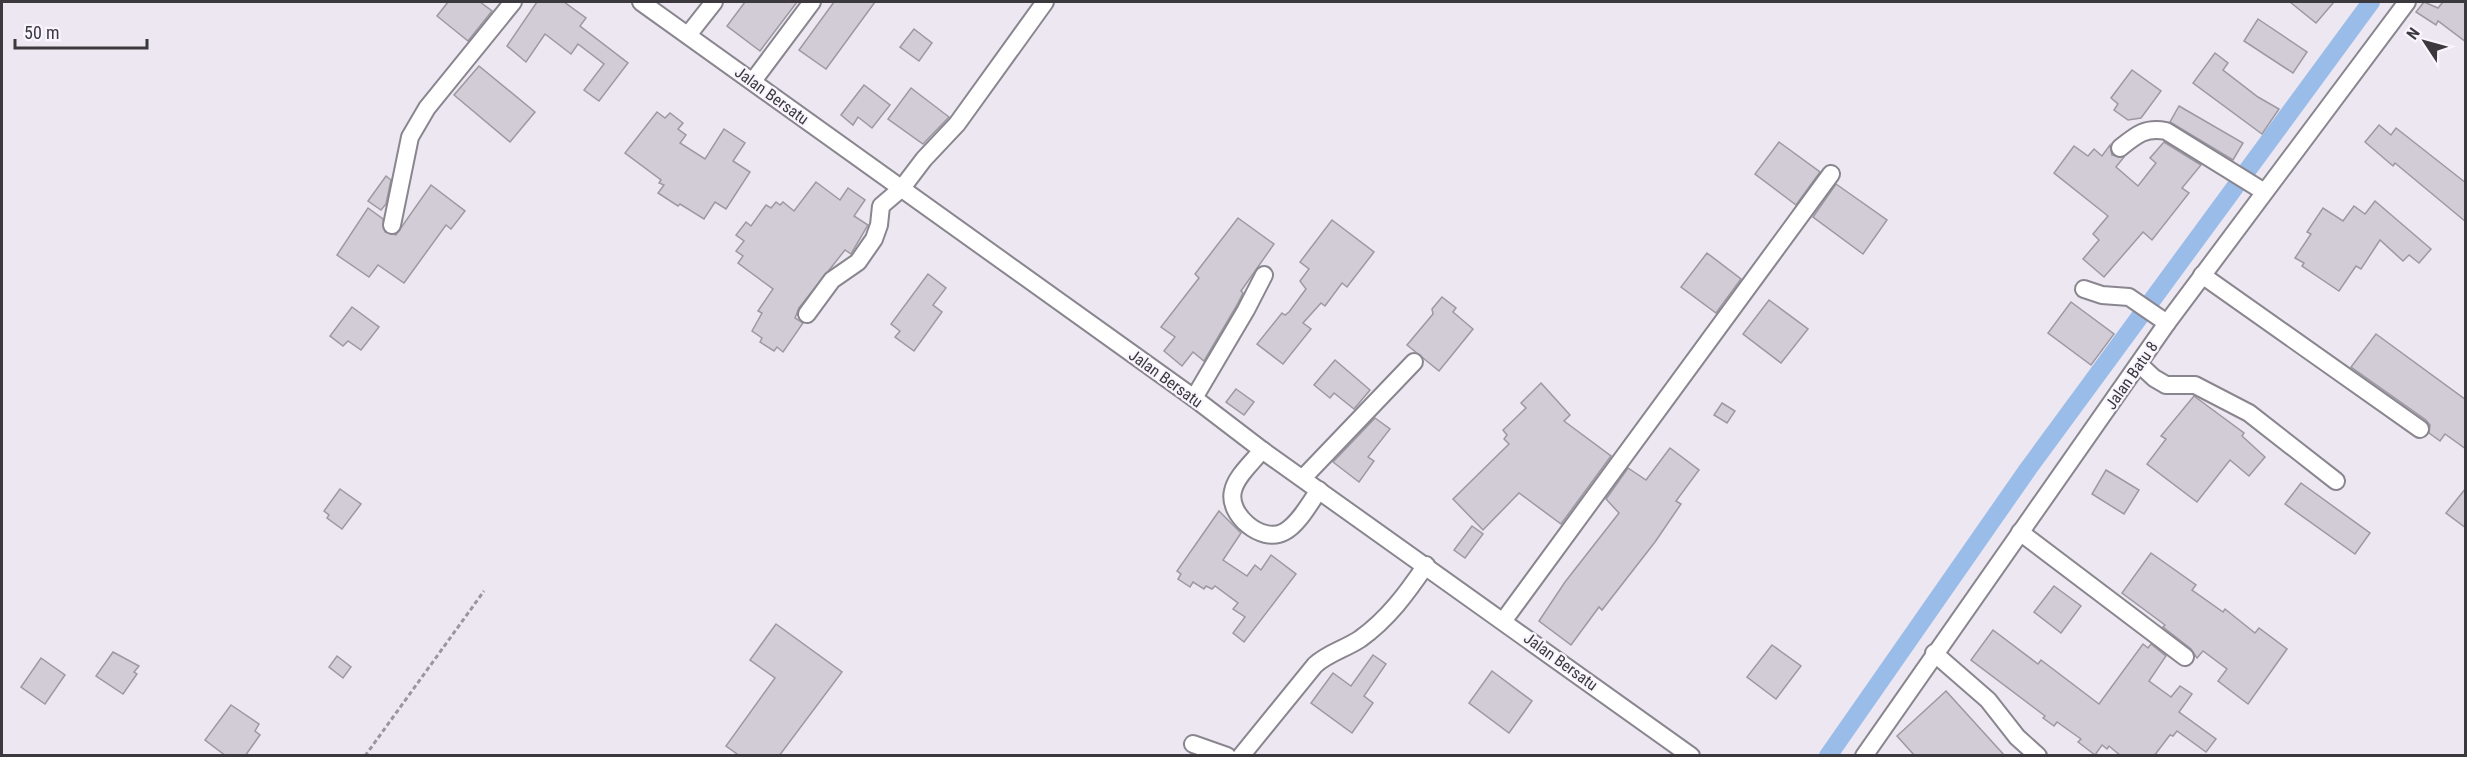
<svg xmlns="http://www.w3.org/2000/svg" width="2467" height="757" font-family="'Roboto Condensed',sans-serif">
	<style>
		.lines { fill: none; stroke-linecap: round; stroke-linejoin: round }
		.canal { stroke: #9abce9; stroke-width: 18 }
		.building { fill: #d1ccd5; stroke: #9d98a1; stroke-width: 1.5 }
		.minor-casing { stroke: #8a868f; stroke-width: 20 }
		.path { stroke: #9a969e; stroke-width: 3; stroke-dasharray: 4.5 3; stroke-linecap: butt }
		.minor { stroke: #fff; stroke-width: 16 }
		.labels { text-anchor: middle; stroke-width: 4.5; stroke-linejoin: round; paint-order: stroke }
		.street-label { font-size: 16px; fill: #3b393d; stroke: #f9f5fe }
	</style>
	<rect width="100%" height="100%" fill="#ece7f1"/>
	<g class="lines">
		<polyline class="canal" points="1828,756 2028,469 2371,2"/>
	</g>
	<g class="building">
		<polygon points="448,2 480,2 492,11 468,41 437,16"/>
		<polygon points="537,2 564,2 586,18 580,26 628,63 599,101 584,90 604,64 578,44 571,54 545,34 526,62 507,46"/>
		<polygon points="745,2 797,2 760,51 727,26"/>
		<polygon points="834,2 875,2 826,69 799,50"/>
		<polygon points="2290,2 2334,2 2316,23"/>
		<polygon points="2424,2 2438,8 2443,2 2466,2 2466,42 2438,21 2436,25 2416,12"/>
		<polygon points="2258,19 2307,52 2293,73 2244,41"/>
		<polygon points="914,29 932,43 919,61 900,47"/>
		<polygon points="2215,53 2228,63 2223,70 2258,97 2279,109 2262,134 2193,83"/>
		<polygon points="479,66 535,112 510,142 454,95"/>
		<polygon points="2132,70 2161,91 2141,118 2128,120 2114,110 2118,104 2111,98"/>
		<polygon points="864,85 890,105 872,128 858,117 853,125 841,115"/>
		<polygon points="911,88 949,117 923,144 888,119"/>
		<polygon points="2179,106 2243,143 2233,160 2170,122"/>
		<polygon points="657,112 665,118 670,113 683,123 678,129 686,135 680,143 705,159 724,129 745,143 733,161 750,172 726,209 715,202 704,219 680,204 678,206 658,193 664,185 659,183 661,180 625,153"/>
		<polygon points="2379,125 2391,135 2396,128 2466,183 2466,222 2395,163 2393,166 2365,142"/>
		<polygon points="1779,142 1820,172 1796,205 1755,174"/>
		<polygon points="2164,142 2201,165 2182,188 2189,193 2152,240 2143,232 2104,277 2083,259 2099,240 2093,234 2108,216 2054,173 2074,146 2088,156 2094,149 2102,156 2110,145 2112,155 2124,157 2116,167 2138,186 2156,163 2150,158"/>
		<polygon points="386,176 391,180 386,204 381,210 368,201"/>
		<polygon points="816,182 840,200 848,188 865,200 854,216 868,225 851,254 845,250 799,308 795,318 803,323 783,352 777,347 774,351 760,342 762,338 752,331 762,313 758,311 773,289 738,263 743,256 736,251 744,241 736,235 746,222 751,226 766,205 771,208 776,202 780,205 783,202 794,211"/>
		<polygon points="1836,184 1887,220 1863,254 1813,217"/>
		<polygon points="431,185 465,211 451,229 446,225 404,283 378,265 369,277 337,255 368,208 383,219 385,232 396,235"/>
		<polygon points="2375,201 2431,249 2419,263 2409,255 2403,261 2380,240 2361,269 2356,266 2339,291 2302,266 2304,263 2295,258 2311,234 2307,232 2323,208 2343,221 2354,206 2365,214"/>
		<polygon points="1238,218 1274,244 1241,291 1243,293 1237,305 1204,361 1193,352 1182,366 1164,351 1175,337 1161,327 1199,278 1195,274"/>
		<polygon points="1332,220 1374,252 1347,287 1342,283 1325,306 1321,303 1303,323 1311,329 1283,364 1257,344 1282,313 1285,315 1289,312 1306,289 1300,281 1309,269 1300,262"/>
		<polygon points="1707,253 1741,279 1716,313 1681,287"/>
		<polygon points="928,274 946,288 933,305 942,312 914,351 895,337 900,331 891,324"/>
		<polygon points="1442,297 1456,308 1453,312 1473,329 1439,371 1407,345 1433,314 1432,309"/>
		<polygon points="1769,300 1808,329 1781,363 1743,334"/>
		<polygon points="2071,302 2114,334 2091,365 2048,333"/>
		<polygon points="352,307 379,327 361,350 348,341 343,346 330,336"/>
		<polygon points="2376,334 2466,400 2466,449 2445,434 2440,441 2429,433 2430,425 2426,420 2351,367"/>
		<polygon points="1335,360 1370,390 1354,409 1334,393 1330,398 1314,385"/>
		<polygon points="1541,383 1570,415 1564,421 1611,456 1561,524 1519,493 1483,530 1453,499 1509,444 1504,439 1507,435 1503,430 1526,408 1521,403"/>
		<polygon points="1236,389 1254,402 1244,415 1226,402"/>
		<polygon points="2194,396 2244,433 2242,436 2265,457 2249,476 2230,460 2197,502 2147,464 2166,439 2161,436"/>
		<polygon points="1722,403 1735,411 1727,423 1714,415"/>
		<polygon points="1375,418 1390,429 1368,457 1374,461 1359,482 1333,462"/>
		<polygon points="1670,448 1699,470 1676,501 1681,504 1655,542 1602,610 1599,607 1571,645 1539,621 1565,582 1619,513 1606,499 1628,468 1646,480"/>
		<polygon points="2106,470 2139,490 2124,514 2092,494"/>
		<polygon points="2301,483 2370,533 2355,554 2285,504"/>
		<polygon points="2466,488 2466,528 2446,513"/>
		<polygon points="340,489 361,504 342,529 327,518 329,515 324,511"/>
		<polygon points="1219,511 1241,533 1223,560 1247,576 1255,565 1261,570 1271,555 1296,574 1244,642 1233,633 1245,617 1233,609 1238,603 1215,586 1212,589 1206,586 1204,589 1193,582 1190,587 1178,579 1181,574 1177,571"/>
		<polygon points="1472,526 1483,534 1465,558 1454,550"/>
		<polygon points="2151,553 2196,585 2192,590 2223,612 2225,609 2255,633 2259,628 2287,649 2248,704 2218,681 2227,669 2203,651 2197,658 2191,649 2163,627 2165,625 2122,593"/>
		<polygon points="2054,586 2081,606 2061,633 2034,612"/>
		<polygon points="776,624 842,672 779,756 740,756 726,746 775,678 750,660"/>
		<polygon points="1993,630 2038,664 2041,660 2099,704 2143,644 2148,648 2151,644 2166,656 2149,681 2171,697 2180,686 2192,694 2179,712 2216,739 2206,752 2177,731 2173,736 2170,735 2154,756 2121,756 2109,746 2107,749 2102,745 2095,755 2078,742 2081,739 2057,722 2054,726 2043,718 2045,716 1971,660"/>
		<polygon points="1772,645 1801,666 1776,699 1747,677"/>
		<polygon points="113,652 139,666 134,672 137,674 123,694 96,676"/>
		<polygon points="1373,655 1386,664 1364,696 1373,703 1352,733 1311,703 1333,673 1351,686"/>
		<polygon points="337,656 351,667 343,678 329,667"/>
		<polygon points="41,658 65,675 45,704 21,687"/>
		<polygon points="1492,671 1532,701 1509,733 1469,703"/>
		<polygon points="1946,691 2005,756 1915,756 1897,736"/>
		<polygon points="231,705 259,724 255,731 260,735 245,756 226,756 205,740"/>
	</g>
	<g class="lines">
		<g class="minor-casing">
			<g id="minor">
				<polyline points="641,2 1194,398 1262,450 1691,756"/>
				<polyline points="688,35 714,2"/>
				<polyline points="753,81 812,2"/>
				<path d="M2120,148c16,-13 25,-21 46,-17l97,60"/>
				<polyline points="392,225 410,137 427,108 513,2"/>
				<polyline points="2202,275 2420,429"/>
				<polyline points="2084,289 2102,295 2129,297 2167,323"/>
				<polyline points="807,314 832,280 858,262 874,239 879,225 881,206 902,188 924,159 957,124 1045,2"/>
				<polyline points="2139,364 2154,378 2166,385 2195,385 2249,413 2336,481"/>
				<polyline points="1194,398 1246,310 1264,275"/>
				<path d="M1262,450c-9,12 -26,26 -29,41 -6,23 28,53 51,41 14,-7 26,-29 35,-42"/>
				<polyline points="1303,478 1414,362"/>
				<polyline points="2020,532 2185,657"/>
				<polyline points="1504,620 1831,174"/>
				<polyline points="1934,653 1988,700 2017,737 2038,756"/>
				<polyline points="1193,744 1227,756"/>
				<path d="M1241,756l74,-91c13,-12 30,-16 45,-26 28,-20 47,-46 66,-74"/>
				<polyline points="1864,756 2167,323 2407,2"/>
			</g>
		</g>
		<polyline class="path" points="365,756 484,591"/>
		<use href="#minor" class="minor"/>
	</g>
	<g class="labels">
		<g class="street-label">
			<text transform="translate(772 95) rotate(36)" y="6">Jalan Bersatu</text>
			<text transform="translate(2131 375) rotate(-55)" y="6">Jalan Batu 8</text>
			<text transform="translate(1166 378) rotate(36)" y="6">Jalan Bersatu</text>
			<text transform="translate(1561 661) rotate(36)" y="6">Jalan Bersatu</text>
		</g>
	</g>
	<rect width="2467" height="757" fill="none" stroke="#3b393d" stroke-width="6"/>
	<g transform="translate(2425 42) rotate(306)" stroke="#f9f5fe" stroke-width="4.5" paint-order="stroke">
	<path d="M0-4.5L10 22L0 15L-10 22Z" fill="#3b393d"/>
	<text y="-9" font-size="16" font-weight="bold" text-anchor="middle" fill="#3b393d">N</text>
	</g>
	<path d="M15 39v9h132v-9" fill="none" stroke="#3b393d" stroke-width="3"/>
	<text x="24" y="39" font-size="18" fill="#3b393d" stroke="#f9f5fe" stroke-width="4.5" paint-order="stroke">50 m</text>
</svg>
